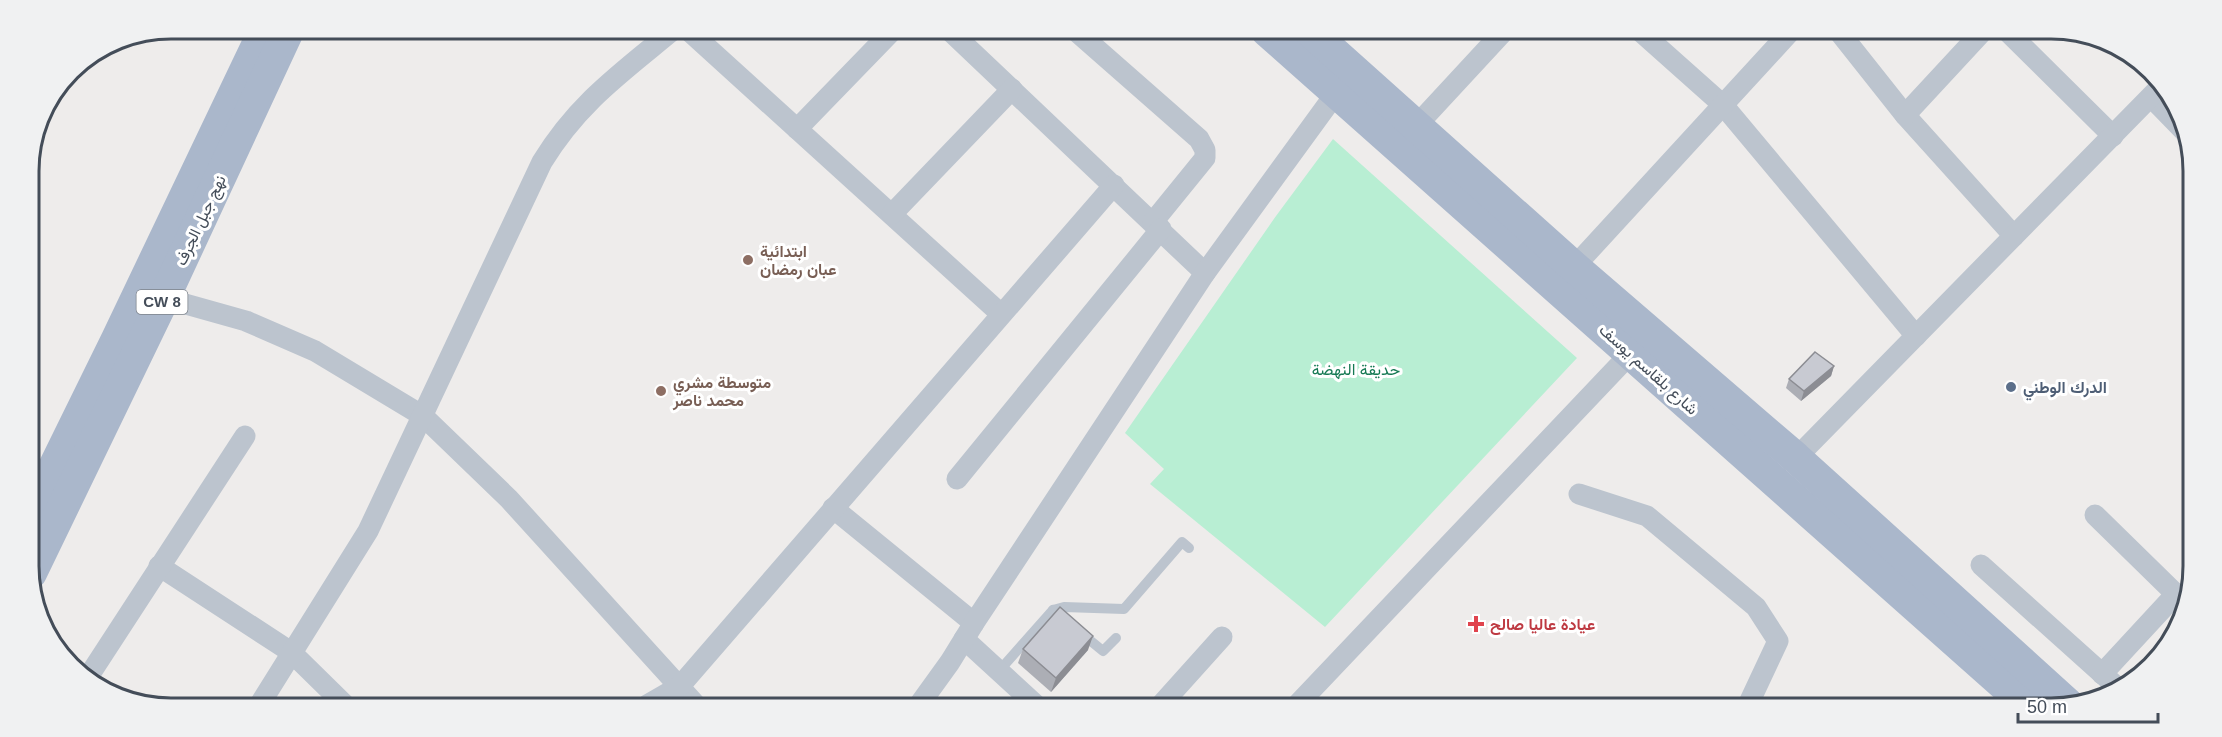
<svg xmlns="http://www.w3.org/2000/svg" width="2222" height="737" font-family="Helvetica,Vazirmatn,sans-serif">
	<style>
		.green { fill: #b8eed3 }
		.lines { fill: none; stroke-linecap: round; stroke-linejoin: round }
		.service { stroke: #bcc4ce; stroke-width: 10 }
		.minor { stroke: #bcc4ce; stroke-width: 21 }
		.primary { stroke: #aab7cb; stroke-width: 32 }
		.wall { fill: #acaeb5 }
		.shaded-wall { fill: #8c8d93 }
		.building { fill: #c8cad2; stroke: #8c8d93; stroke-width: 1.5 }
		.education-dot { fill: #8d6e63; stroke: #fff; stroke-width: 2 }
		.service-dot { fill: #5c6f8a; stroke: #fff; stroke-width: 2 }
		.health-dot { fill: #e0444e; stroke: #fff; stroke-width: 2 }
		.labels { text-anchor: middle; stroke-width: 6; stroke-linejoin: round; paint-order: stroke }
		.shield { fill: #fff; stroke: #7c828b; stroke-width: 1.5 }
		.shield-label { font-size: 15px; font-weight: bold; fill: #444d59 }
		.street-label { font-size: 16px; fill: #444d59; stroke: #fff }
		.education-label { font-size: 16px; font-weight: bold; fill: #785e54; stroke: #fff; text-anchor: start }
		.park-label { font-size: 16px; fill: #157953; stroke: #fff }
		.service-label { font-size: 16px; font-weight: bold; fill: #4e5e75; stroke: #fff; text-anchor: start }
		.health-label { font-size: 16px; font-weight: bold; fill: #be3a42; stroke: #fff; text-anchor: start }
		.rim { fill: none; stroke: #444d59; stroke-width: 3 }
	</style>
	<rect width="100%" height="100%" fill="#eeeceb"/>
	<polygon class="green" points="1333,139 1577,358 1325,627 1150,484 1164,469 1125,433 1276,216"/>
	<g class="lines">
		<g class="service">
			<polyline points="1053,610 1064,607 1124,609 1182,542 1189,548"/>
			<polyline points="1081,633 1103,651 1116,638"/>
			<polyline points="999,671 1053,610 1057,613"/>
		</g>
		<g class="minor">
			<polyline points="688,30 1001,314"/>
			<polyline points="950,31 1205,273"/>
			<polyline points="1076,31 1199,139 1205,150 1205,158 1153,222"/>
			<polyline points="1641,32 1723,105 1916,336"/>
			<polyline points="1840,33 1905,115 2014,236"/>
			<polyline points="2009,33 2113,136"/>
			<polyline points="2151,97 2185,132"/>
			<polyline points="1905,115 1981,33"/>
			<polyline points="1416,126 1503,32"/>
			<polyline points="797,129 893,30"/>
			<polyline points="892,214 1012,89"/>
			<polyline points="1574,267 1789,33"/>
			<polyline points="164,298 246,321 315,351 423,416 509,499 696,705"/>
			<polyline points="1796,458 2162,85"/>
			<polyline points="957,479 1161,229"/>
			<polyline points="1579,494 1647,516 1756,607 1778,641 1748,705 1744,707"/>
			<polyline points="833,508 974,623"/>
			<polyline points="2095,515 2187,605"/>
			<polyline points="1981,565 2117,687"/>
			<polyline points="159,566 291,652 344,704"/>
			<polyline points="964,639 1037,706"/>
			<polyline points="92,671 245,436"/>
			<polyline points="2102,674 2176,594"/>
			<path d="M260,704l108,-173 174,-369c36,-59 79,-89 131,-132"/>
			<polyline points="647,705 680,686 1114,185"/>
			<polyline points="919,705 950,662 974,623 1205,273 1336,93"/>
			<polyline points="1160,706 1222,637"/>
			<polyline points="1296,706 1631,353"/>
		</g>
		<g class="primary">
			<polyline points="1267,31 2030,708"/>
			<polyline points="1310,31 1574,267 1796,458 2069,705"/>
			<polyline points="31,514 117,339 265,29"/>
			<polyline points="31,573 164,298 289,29"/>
		</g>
	</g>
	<g class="wall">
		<polygon points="1834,366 1831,376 1801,401 1786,388 1789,379"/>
		<polygon points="1023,649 1088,650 1051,692 1018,663"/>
	</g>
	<g class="shaded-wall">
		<polygon points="1834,366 1831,376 1801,401 1804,391"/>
		<polygon points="1093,636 1088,650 1051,692 1056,678"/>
	</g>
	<g class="building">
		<polygon points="1815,352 1834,366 1804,391 1789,379"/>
		<polygon points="1060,607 1093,636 1056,678 1023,649"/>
	</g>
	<g class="education-dot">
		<circle cx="748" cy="260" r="6"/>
		<circle cx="661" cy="391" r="6"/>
	</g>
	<circle class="service-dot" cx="2011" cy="387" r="6"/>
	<path class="health-dot" d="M1473 615h6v6h6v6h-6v6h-6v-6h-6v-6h6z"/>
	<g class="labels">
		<rect class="shield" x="136.5" y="290" width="51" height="24" rx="4.5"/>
		<g class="shield-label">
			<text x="162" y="307">CW 8</text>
		</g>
		<g class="street-label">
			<text transform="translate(200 220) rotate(-65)" y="6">نهج جبل الجرف</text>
			<text transform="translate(1649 369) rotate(42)" y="6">شارع بلقاسم يوسف</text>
		</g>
		<g class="education-label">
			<text x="760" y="257">ابتدائية<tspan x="760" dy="18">عبان رمضان</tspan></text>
			<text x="673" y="388">متوسطة مشري<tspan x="673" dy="18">محمد ناصر</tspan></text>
		</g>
		<g class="park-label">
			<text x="1356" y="375">حديقة النهضة</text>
		</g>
		<g class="service-label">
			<text x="2023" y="393">الدرك الوطني</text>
		</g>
		<g class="health-label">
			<text x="1490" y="630">عيادة عاليا صالح</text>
		</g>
	</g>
	<path d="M0 0H2222V737H0ZM171 39H2051A132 132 0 0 1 2183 171V566A132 132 0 0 1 2051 698H171A132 132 0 0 1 39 566V171A132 132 0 0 1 171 39Z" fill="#f0f1f2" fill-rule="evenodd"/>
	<path class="rim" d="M171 39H2051A132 132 0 0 1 2183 171V566A132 132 0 0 1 2051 698H171A132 132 0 0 1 39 566V171A132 132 0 0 1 171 39Z"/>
	<path d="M2018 713v9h140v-9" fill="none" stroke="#444d59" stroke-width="3"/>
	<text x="2027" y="713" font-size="18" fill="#444d59" stroke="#ffffff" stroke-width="4.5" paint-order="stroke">50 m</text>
</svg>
